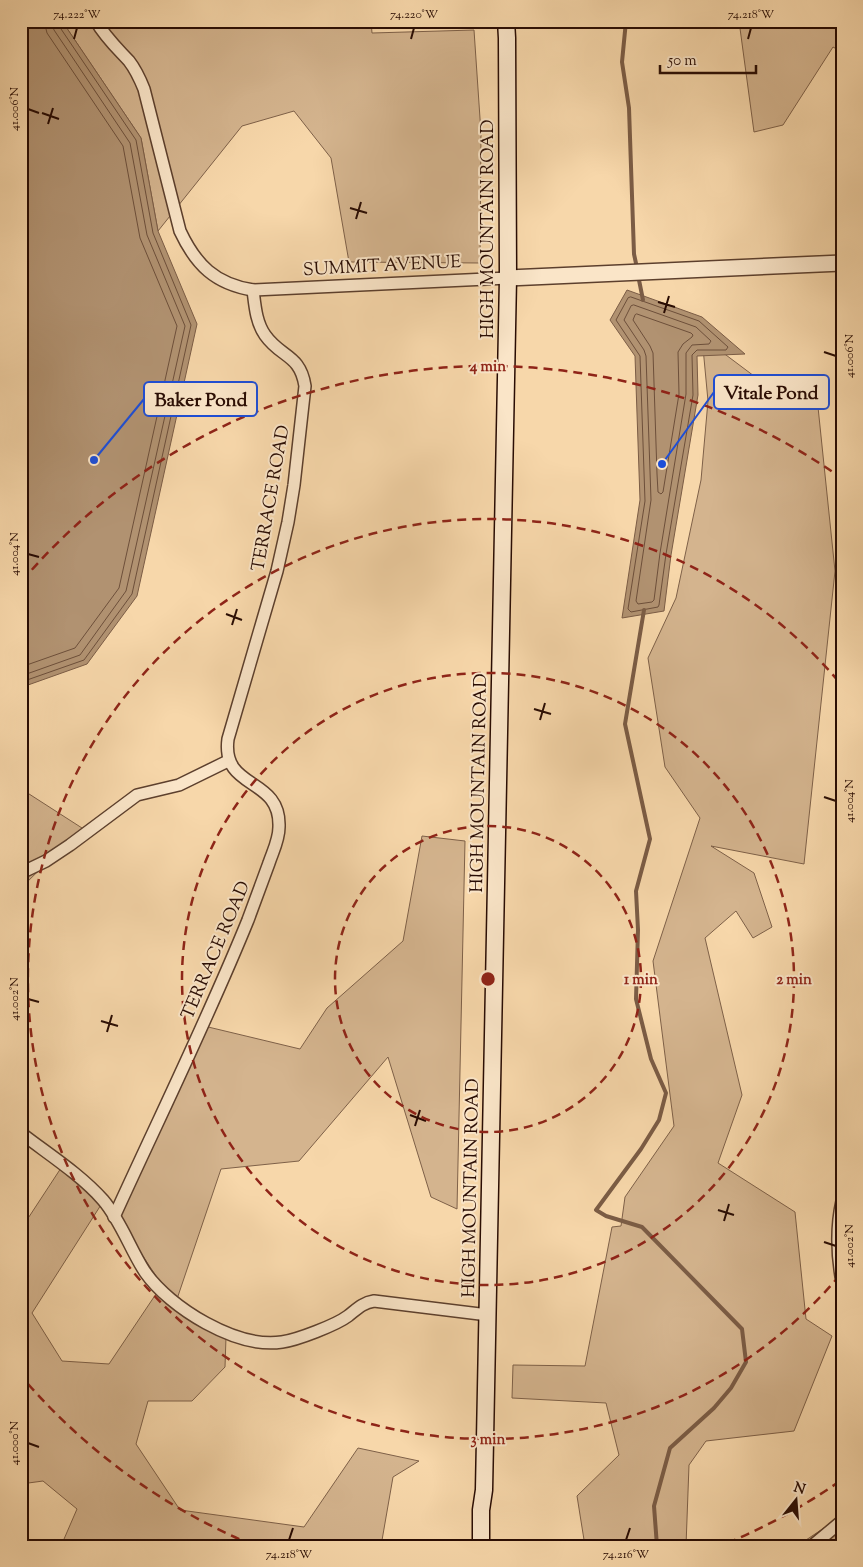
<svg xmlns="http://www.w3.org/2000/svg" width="863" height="1567" font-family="'Sorts Mill Goudy',serif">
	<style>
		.green { fill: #d4b48e; stroke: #7e6048 }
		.water { fill: #b19271; stroke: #7b5c45 }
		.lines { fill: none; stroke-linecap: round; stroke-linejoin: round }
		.shore { stroke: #6d4f3a; stroke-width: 1 }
		.stream { stroke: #7b5c45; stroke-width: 4 }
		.minor-casing { stroke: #5c3f2d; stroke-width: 14 }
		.tertiary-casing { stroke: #5c3f2d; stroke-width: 18 }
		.secondary-casing { stroke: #290c03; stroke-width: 19 }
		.minor { stroke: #fae5c8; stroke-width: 11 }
		.tertiary { stroke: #fae5c8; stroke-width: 15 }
		.secondary { stroke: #fae5c8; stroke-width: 16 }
		.ticks { fill: none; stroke: #290c03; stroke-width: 2 }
		.ring { fill: none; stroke: #8f2418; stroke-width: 2.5; stroke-dasharray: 9 6 }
		.labels { text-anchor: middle; stroke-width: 4; stroke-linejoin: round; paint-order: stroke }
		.street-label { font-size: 18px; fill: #290c03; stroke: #fae5c8 }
		.centre { fill: #8f2418; stroke: #fae5c8; stroke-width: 2.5 }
		.ring-label { font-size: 15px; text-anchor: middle; font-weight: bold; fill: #8f2418; stroke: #fae5c8; stroke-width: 4; stroke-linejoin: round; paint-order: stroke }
		.leader { fill: none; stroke: #1d4ed8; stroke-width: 2 }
		.callout-dot { fill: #1d4ed8; stroke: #fae5c8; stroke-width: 2 }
		.callout { fill: #fae5c8; stroke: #1d4ed8; stroke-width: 2 }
		.callout-label { font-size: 19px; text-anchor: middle; font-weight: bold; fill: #290c03 }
		.neatline { fill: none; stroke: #290c03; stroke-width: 2 }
		.ticks-label { font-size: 12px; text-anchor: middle; fill: #290c03 }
	</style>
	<rect width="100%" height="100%" fill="#f7d7aa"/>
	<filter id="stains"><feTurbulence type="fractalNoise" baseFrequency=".004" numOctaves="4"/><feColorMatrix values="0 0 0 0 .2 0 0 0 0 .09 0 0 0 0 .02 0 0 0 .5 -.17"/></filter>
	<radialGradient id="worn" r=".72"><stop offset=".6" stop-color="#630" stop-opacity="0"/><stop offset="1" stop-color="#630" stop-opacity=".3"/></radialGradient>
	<g class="green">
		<polygon points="62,21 371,21 372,33 474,30 481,133 480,263 349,262 331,158 294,111 242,126 158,231 141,138"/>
		<polygon points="739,21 842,21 842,52 833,47 783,125 754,132"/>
		<polygon points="702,337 766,385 818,407 835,571 804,864 711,846 754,873 772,927 753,938 736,911 705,938 742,1095 718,1163 795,1212 806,1319 832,1336 794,1431 706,1441 689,1465 686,1546 585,1546 577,1496 619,1455 606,1403 512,1398 513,1365 585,1366 612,1227 621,1226 625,1197 674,1126 653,961 700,818 665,767 648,658 676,598 701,480 708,401"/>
		<polygon points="21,781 26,792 82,828 21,888"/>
		<polygon points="422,836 465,841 457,1209 431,1197 388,1057 299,1161 221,1169 177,1299 226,1337 225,1367 192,1401 148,1401 136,1444 180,1510 304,1527 358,1448 419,1461 393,1477 381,1546 61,1546 77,1509 43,1481 21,1484 21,1229 61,1168 106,1197 32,1313 62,1361 109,1364 162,1285 119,1220 204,1026 300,1049 327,1008 403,941"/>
		<polygon points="842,1516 842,1546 797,1546"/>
	</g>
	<g class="water">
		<polygon points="21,21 62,21 141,138 158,231 197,324 137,596 87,664 28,685 21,694"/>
		<polygon points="627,290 702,317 745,354 697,356 698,395 671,555 664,611 622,618 640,500 635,356 610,320"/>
	</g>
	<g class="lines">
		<g class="shore">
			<polygon points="631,297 699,321 728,347 726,350 697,350 692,355 693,395 666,554 659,605 658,607 631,612 628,609 645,501 640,356 616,320 628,298"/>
			<polygon points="634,305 696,327 711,341 709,344 692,345 686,353 686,394 660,553 654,600 652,602 638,604 636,601 651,500 646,356 644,350 624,320 631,306"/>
			<polygon points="637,314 691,333 693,335 692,337 683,344 678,352 679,394 663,492 661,494 658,492 657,474 653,353 650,346 633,320 635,315"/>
			<polyline points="21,667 75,648 119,588 177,326 140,238 123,146 47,33 44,21"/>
			<polyline points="21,676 80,655 126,591 185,326 147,235 130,143 54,30 51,21"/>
			<polyline points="21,686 27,680 84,660 132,594 191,325 153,233 136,140 59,26 58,21"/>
		</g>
		<g class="stream">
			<polyline points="626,21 622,62 629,108 634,254 637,268"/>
			<polyline points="638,275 643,300"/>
			<polyline points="644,610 625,724 650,839 636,891 638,930 636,999 651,1059 666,1093 659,1120 641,1149 596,1210 606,1216 642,1227 742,1329 746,1362 731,1388 714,1408 670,1448 654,1506 657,1546"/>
		</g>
		<g class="minor-casing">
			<g id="minor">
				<path d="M96,21c9,16 21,27 33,40 7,9 11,18 15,28l36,142c16,34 35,53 73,59l255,-12"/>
				<polyline points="21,873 46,861 70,845 137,795 179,785 228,761"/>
				<path d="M21,1133c27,21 59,41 82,67 18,21 27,49 42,72 25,36 92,77 137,70 15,-2 54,-17 66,-26 9,-7 14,-13 26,-15l114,14"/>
				<path d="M842,1201c-6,27 -5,54 0,81"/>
				<path d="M114,1217c45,-99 93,-196 134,-297 7,-19 14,-38 21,-57 4,-12 10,-23 10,-36 2,-51 -58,-36 -51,-88l49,-168 11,-49 6,-37 11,-99c-5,-32 -24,-28 -40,-51 -9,-13 -10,-29 -12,-45"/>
				<polyline points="812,1546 842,1521"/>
			</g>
		</g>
		<g class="tertiary-casing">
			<polyline id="tertiary" points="508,278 842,263"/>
		</g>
		<g class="secondary-casing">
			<polyline id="secondary" points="481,1546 481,1510 484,1490 508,278 507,38 506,21"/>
		</g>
		<use href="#minor" class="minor"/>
		<use href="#tertiary" class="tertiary"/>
		<use href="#secondary" class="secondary"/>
	</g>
	<path class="ticks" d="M74,39l3,-11M411,39l3,-11M748,39l3,-11M28,109l11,4M42,113l17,6M48,124l5,-16M350,208l17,5M356,219l5,-17M658,302l17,5M664,313l5,-17M824,352l12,4M28,554l11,3M226,614l16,6M232,625l5,-16M534,709l17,5M540,720l5,-17M824,797l12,4M28,999l11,3M101,1021l17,5M107,1032l5,-17M410,1115l16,6M415,1126l5,-16M718,1210l16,5M724,1221l5,-17M824,1242l12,4M28,1443l11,4M289,1540l4,-12M626,1540l4,-12"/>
	<g class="ring">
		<circle cx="488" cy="979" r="153"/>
		<circle cx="488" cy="979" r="306"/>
		<path d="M840 1275A460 460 0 1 1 840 683"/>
		<path d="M840 1481A613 613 0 0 1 723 1545M253 1545A613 613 0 0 1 22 1377M22 581A613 613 0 0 1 840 477"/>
	</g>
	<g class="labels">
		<g class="street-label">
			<text transform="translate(487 229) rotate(-90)" y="6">HIGH MOUNTAIN ROAD</text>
			<text transform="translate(382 265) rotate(-3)" y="6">SUMMIT AVENUE</text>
			<text transform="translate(270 498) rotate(-80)" y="6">TERRACE ROAD</text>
			<text transform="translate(478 783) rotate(-89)" y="6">HIGH MOUNTAIN ROAD</text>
			<text transform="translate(215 950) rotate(-67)" y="6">TERRACE ROAD</text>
			<text transform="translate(470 1188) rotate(-89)" y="6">HIGH MOUNTAIN ROAD</text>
		</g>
	</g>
	<circle cx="488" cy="979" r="8" class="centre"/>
	<g class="ring-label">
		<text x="488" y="371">4 min</text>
		<text x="641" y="984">1 min</text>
		<text x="794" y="984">2 min</text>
		<text x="488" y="1444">3 min</text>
	</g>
	<path class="leader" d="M662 464L714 392M94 460L144 399"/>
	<g class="callout-dot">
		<circle cx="662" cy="464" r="5"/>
		<circle cx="94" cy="460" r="5"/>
	</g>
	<g class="callout">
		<rect x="714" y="375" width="115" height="34" rx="5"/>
		<rect x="144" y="382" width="113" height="34" rx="5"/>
	</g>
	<g class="callout-label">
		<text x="771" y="399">Vitale Pond</text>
		<text x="201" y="406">Baker Pond</text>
	</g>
	<rect width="863" height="1567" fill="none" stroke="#f7d7aa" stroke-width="55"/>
	<g transform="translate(796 1500) rotate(17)" stroke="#fae5c8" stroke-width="4" paint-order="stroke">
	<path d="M0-4L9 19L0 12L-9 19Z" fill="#290c03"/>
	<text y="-8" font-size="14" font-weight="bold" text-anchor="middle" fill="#290c03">N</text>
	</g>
	<path d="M660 65v8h96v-8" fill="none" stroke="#290c03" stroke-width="2.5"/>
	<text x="668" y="65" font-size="15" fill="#290c03" stroke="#fae5c8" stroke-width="4" paint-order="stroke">50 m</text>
	<rect x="28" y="28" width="808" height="1512" class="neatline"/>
	<g class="ticks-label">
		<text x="77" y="18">74.222°W</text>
		<text x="414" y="18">74.220°W</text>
		<text x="751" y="18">74.218°W</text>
		<text transform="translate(14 109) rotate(-90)" y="4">41.006°N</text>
		<text transform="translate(849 356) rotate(-90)" y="4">41.006°N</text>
		<text transform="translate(14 554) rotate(-90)" y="4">41.004°N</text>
		<text transform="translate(849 801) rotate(-90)" y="4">41.004°N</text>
		<text transform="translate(14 999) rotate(-90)" y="4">41.002°N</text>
		<text transform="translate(849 1246) rotate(-90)" y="4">41.002°N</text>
		<text transform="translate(14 1443) rotate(-90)" y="4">41.000°N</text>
		<text x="289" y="1558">74.218°W</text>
		<text x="626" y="1558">74.216°W</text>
	</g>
	<rect width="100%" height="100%" filter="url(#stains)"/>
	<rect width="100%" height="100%" fill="url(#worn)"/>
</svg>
